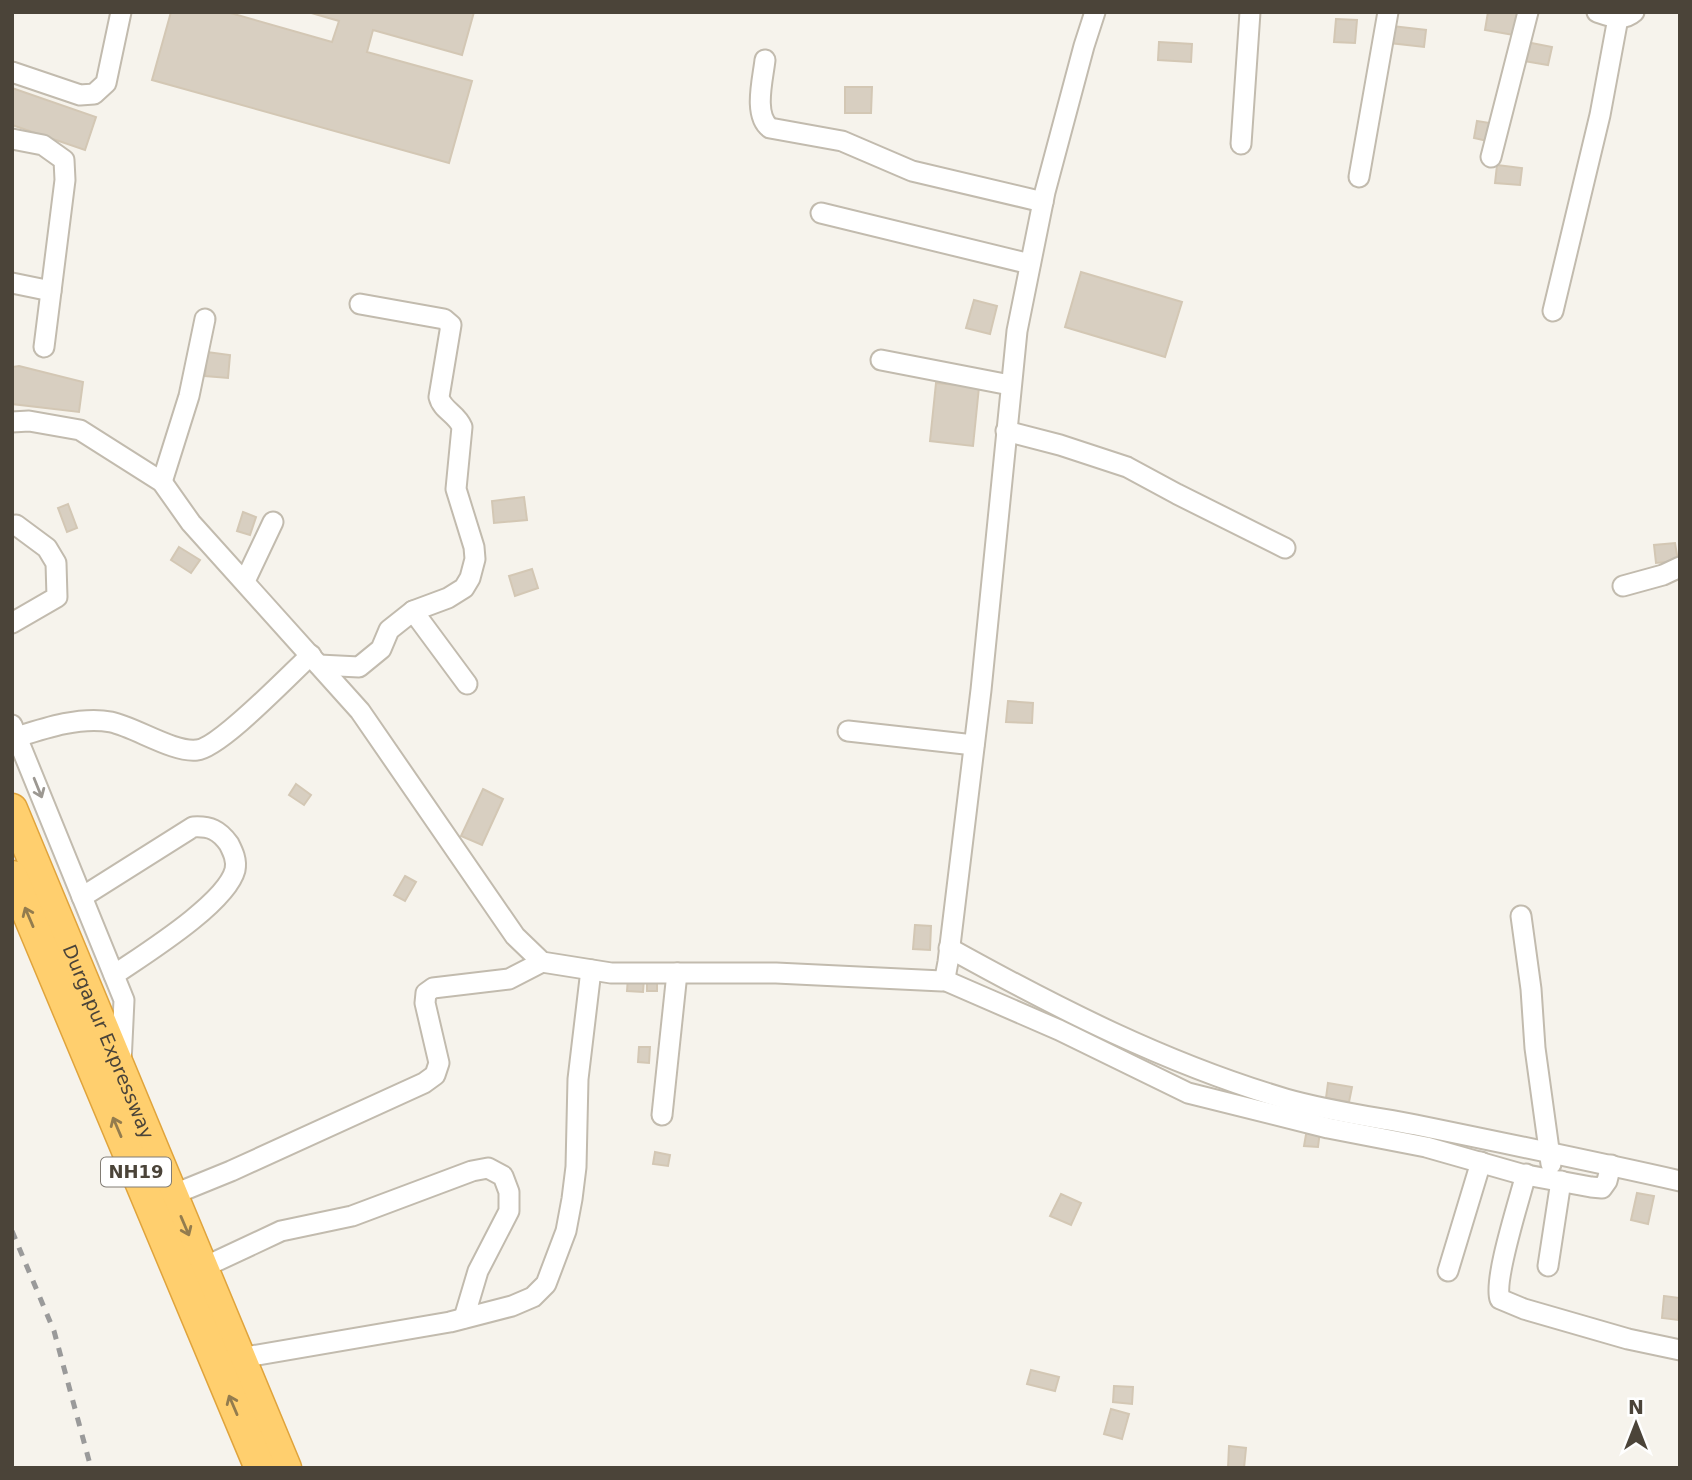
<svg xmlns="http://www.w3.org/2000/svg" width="1692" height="1480" font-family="'DejaVu Sans',sans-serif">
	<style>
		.building { fill: #d8cfc1; stroke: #d3c7b4; stroke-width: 2 }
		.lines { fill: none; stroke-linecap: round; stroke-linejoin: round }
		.minor-casing { stroke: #c2bbae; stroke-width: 23 }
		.highway-casing { stroke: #e0a43c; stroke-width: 33 }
		.minor { stroke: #fff; stroke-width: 19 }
		.highway { stroke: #ffcf6e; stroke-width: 30 }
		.rail { stroke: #9a9a9a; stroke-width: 5; stroke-dasharray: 9 9; stroke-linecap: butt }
		.oneway { stroke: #9c9892 }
		.oneway2 { stroke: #937c4e }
		.labels { text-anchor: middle; stroke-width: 6; stroke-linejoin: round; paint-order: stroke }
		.shield { fill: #fff; stroke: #817c74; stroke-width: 2 }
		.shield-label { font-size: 18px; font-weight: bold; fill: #4b4439 }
		.street-label { font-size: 19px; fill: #4b4439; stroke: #fff }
	</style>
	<rect width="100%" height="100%" fill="#f6f3ec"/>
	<g class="building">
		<polygon points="171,12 227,12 332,42 339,21 308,12 474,12 462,55 373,30 367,52 472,81 449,163 152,80"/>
		<polygon points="1488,12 1518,12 1514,35 1485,30"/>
		<polygon points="1336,19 1357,20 1355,43 1334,42"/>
		<polygon points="1392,26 1426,30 1424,47 1390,43"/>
		<polygon points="1522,41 1552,47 1548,65 1518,60"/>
		<polygon points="1159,42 1192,44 1191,62 1158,60"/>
		<polygon points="845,87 872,87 871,113 845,113"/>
		<polygon points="12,88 96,117 85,150 12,125"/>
		<polygon points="1477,121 1496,124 1492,142 1474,138"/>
		<polygon points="1497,165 1522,168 1520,185 1495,183"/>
		<polygon points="1081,272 1182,302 1165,357 1065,327"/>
		<polygon points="974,300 997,306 990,334 966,328"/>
		<polygon points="207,352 230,355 228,378 205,376"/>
		<polygon points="19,366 83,382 79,412 12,404 12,367"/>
		<polygon points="936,383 979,387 973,446 930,441"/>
		<polygon points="524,497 527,520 494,523 492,501"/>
		<polygon points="68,504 77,528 67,532 58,508"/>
		<polygon points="243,512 256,517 250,535 237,531"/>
		<polygon points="1675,543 1678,561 1656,563 1654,545"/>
		<polygon points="179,547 200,560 191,573 171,560"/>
		<polygon points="532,569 538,588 515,596 509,576"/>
		<polygon points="1008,701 1033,703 1032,723 1006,722"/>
		<polygon points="296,784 311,795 304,805 289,795"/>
		<polygon points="483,789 503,799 482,845 461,836"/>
		<polygon points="405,876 416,882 405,901 394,895"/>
		<polygon points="915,925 931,926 930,950 913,949"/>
		<rect x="647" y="976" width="10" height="15"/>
		<polygon points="628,977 644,978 643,992 627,991"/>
		<polygon points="639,1047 650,1047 649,1063 638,1062"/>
		<polygon points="1328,1083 1352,1087 1349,1102 1326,1098"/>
		<polygon points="1307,1129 1320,1131 1318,1147 1304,1146"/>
		<polygon points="655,1152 670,1155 668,1166 653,1164"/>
		<polygon points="1637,1193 1654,1196 1648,1224 1631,1220"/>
		<polygon points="1061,1194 1081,1203 1071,1225 1050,1216"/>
		<polygon points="1664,1296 1680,1298 1678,1320 1662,1318"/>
		<polygon points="1031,1370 1059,1377 1055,1391 1027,1384"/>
		<polygon points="1114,1386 1133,1387 1132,1404 1113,1402"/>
		<polygon points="1111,1409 1129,1414 1122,1439 1104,1434"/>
		<polygon points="1229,1446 1246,1448 1244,1468 1228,1468"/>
	</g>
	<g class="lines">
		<g class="minor-casing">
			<g id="minor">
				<path d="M1597,12c12,4 26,10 37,0"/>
				<path d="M765,60c-2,19 -12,55 5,68l72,13 70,30 131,31"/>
				<polyline points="12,72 80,95 94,94 106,83 121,12"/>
				<polyline points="12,139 43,145 64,160 65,180 44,347"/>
				<polyline points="1241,144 1250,12"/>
				<polyline points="1491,157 1528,12"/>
				<polyline points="1359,177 1388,12"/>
				<polyline points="821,213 1030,264"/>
				<polyline points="12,283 51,291"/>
				<polyline points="1553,311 1600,115 1618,18"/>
				<polyline points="881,360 1010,385"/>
				<polyline points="12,422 29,421 80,430 162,482 191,523 360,711 515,936 542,962 611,973 776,973 942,981 945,978 948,962 981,690 1017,331 1045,192 1084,46 1095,12"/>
				<polyline points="1006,431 1060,445 1127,467 1177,494 1285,548"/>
				<polyline points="162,482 189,396 205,319"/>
				<polyline points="12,526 16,525 47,548 56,563 57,597 12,623"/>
				<polyline points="245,581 273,522"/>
				<polyline points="1623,586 1663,575 1680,567"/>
				<polyline points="413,611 467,684"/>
				<path d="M319,665l40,2 22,-18 8,-19 24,-19 35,-13 16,-10 6,-10 5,-19 -1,-12 -18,-58 6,-62c-5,-13 -20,-17 -23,-30l12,-72 -7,-6 -84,-15"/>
				<polyline points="12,725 124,1000 121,1063"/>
				<polyline points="848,731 974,745"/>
				<path d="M17,737c28,-9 64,-21 94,-15 24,5 63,31 86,28 23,-2 93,-76 114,-95"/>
				<path d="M82,897l111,-70c17,-1 26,3 36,17 4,8 8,16 6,26 -9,34 -92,85 -121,105"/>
				<polyline points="1521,916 1531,989 1535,1048 1551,1164"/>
				<path d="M949,948c108,60 218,116 337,151 42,12 87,18 130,26 88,18 176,36 264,56"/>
				<polyline points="944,980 1059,1030 1188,1093 1328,1128 1426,1147 1521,1174 1591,1187 1602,1188 1607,1181 1611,1165"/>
				<polyline points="662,1115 677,973"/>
				<path d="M1526,1174c-6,24 -33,106 -26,125l24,10 104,30 52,11"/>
				<polyline points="172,1195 231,1171 424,1083 435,1075 439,1063 425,1003 426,993 433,988 509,979 542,962"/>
				<polyline points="1548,1266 1561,1181"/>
				<polyline points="202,1268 281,1231 352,1216 472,1171 488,1168 503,1176 509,1192 509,1211 478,1271 464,1318"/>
				<polyline points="1448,1271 1481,1162"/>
				<polyline points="240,1358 450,1322 512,1306 533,1297 546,1284 566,1231 572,1199 576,1167 578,1079 591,970"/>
			</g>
		</g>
		<g class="highway-casing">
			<g id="highway">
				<path id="s1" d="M12,809l274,659"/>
				<polyline points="12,876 260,1468"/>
			</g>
		</g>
		<use href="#minor" class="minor"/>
		<use href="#highway" class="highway"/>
		<polyline class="rail" points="12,1231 54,1331 91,1468"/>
	</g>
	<defs><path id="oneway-shaft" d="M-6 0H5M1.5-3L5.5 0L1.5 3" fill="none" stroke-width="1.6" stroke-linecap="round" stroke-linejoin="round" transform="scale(1.75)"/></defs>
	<use class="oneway" href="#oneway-shaft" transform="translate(38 788) rotate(68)"/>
	<g class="oneway2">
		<use href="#oneway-shaft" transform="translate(29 917) rotate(-113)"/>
		<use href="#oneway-shaft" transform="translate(117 1127) rotate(-113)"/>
		<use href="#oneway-shaft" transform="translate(185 1226) rotate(67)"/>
		<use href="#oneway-shaft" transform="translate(233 1405) rotate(-113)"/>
	</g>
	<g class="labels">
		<rect class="shield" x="101" y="1157.5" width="70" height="29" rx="5"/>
		<g class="shield-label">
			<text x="136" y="1178">NH19</text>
		</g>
		<g class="street-label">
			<text dy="7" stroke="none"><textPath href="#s1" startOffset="252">Durgapur Expressway</textPath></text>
		</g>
	</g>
	<rect width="1692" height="1480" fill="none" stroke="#4b4439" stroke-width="28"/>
	<g transform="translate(1636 1424)" stroke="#ffffff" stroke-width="5" paint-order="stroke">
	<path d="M0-5L12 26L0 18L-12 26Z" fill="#4b4439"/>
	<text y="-10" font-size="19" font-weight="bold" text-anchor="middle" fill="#4b4439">N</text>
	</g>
</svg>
